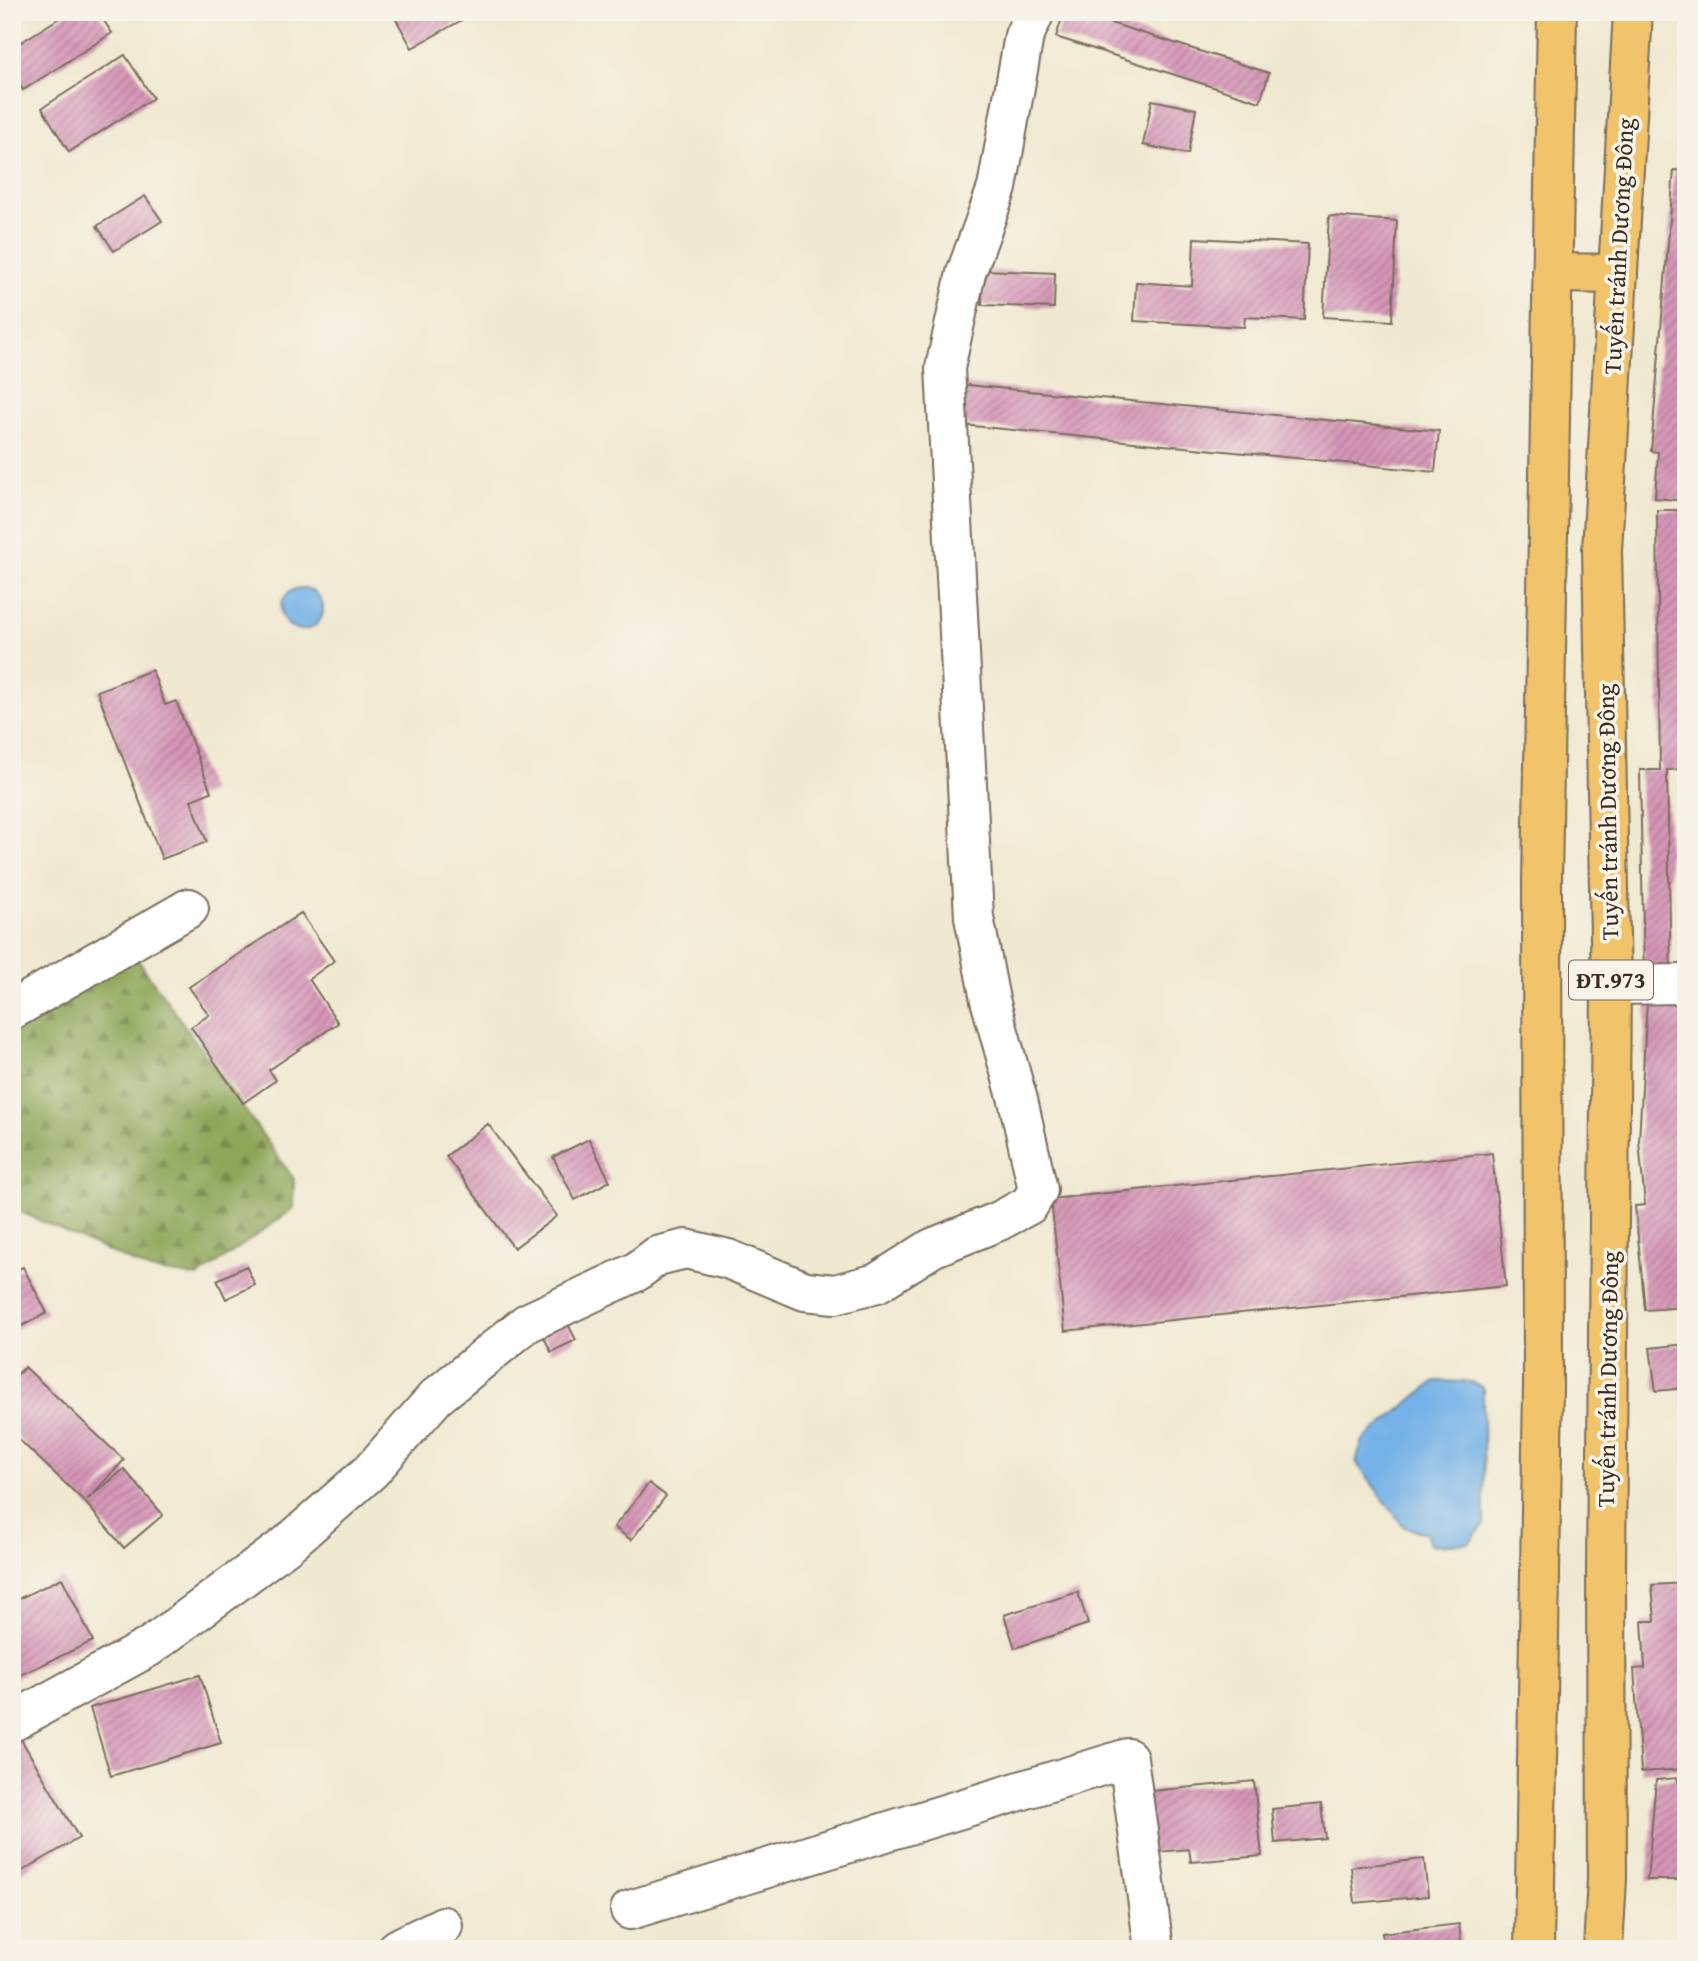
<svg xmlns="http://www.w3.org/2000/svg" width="1698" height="1961" font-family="'Gentium Book Plus',serif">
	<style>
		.forest { fill: url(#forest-firs); stroke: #64683b; stroke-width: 2 }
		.water { fill: #75b2e7; stroke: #586e82; stroke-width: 2 }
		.building { fill: url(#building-hatch) }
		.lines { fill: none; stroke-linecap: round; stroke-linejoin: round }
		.minor-casing { stroke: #7a6d5d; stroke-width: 42 }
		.primary-casing { stroke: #7a6d5d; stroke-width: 42 }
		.minor { stroke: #fff; stroke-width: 38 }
		.primary { stroke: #f1c36a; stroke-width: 38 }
		.labels { text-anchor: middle; stroke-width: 7; stroke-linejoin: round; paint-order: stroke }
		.shield { fill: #f7f3e8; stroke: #73665b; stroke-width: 2 }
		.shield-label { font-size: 23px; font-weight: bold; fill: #3b2a1e }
		.street-label { font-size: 24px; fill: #3b2a1e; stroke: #f7f3e8 }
	</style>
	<defs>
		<pattern id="forest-firs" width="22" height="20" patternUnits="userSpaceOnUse" patternTransform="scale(1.75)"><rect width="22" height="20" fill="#8da658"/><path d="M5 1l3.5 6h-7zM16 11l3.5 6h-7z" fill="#748748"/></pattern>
		<pattern id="building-hatch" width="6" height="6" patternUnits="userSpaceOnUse" patternTransform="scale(1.75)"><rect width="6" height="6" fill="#d696b8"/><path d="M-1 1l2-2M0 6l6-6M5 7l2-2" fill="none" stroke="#af7b95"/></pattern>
	</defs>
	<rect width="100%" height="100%" fill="#f7f3e8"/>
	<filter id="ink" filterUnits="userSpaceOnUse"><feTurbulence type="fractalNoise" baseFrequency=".0143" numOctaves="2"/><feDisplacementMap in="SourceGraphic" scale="14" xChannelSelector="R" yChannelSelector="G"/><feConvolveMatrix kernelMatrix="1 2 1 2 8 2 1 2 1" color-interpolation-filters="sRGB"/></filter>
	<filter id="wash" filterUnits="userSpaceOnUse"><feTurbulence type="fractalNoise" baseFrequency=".00686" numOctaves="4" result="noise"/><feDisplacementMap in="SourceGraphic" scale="28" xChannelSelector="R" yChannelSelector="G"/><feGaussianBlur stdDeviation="1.57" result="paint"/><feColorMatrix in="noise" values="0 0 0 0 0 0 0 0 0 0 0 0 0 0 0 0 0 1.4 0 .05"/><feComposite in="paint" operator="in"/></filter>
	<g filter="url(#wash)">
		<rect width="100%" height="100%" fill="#f0e9d1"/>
		<polygon class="forest" points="135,956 294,1179 293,1209 198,1277 150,1270 12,1208 12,1025"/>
		<g class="water">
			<circle cx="302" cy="609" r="21"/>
			<polygon points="1435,1381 1472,1382 1483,1388 1484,1525 1469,1543 1430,1545 1426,1533 1404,1527 1356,1462 1363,1440"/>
		</g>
		<g id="blocks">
			<g class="building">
				<polygon points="69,12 98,12 112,33 23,90 12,73 12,48"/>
				<polygon points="392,12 476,12 412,48"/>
				<polygon points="1064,12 1076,12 1269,73 1260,102 1056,37"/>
				<polygon points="125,55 153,98 69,152 42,108"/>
				<polygon points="1152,100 1196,109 1188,154 1143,145"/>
				<polygon points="1674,170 1686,171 1686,501 1655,498 1658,452 1651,451"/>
				<polygon points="145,196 162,221 114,251 97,226"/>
				<polygon points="1329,216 1397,221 1392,321 1323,317"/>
				<polygon points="1194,238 1308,244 1304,320 1245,317 1244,327 1134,321 1136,282 1192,286"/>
				<polygon points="983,270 1055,273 1054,308 982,305"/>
				<polygon points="957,384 1439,431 1435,472 953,424"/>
				<polygon points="1657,510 1686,510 1686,769 1667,770 1671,979 1644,979 1640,770 1660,770"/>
				<polygon points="152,670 165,705 176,701 211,792 191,800 207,842 162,859 97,691"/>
				<polygon points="301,913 334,961 309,979 338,1023 269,1070 276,1080 243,1103 191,1027 209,1015 189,987"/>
				<polygon points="1647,1001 1686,1002 1686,1307 1645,1310 1635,1206 1645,1205 1639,1141"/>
				<polygon points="488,1124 557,1216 514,1248 446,1156"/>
				<polygon points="589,1139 610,1181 575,1200 553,1157"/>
				<polygon points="1492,1153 1506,1286 1065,1331 1051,1199"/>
				<polygon points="246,1266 255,1285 226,1299 217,1280"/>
				<polygon points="23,1267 47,1313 12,1331 12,1272"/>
				<polygon points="565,1318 576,1340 551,1352 540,1329"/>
				<polygon points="1686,1344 1686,1388 1656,1391 1650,1348"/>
				<polygon points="25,1367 124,1460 87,1500 124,1469 163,1515 124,1548 85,1502 12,1433 12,1380"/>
				<polygon points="649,1483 666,1496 631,1540 614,1527"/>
				<polygon points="62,1578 93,1641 12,1679 12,1602"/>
				<polygon points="1686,1583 1686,1769 1641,1772 1634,1669 1645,1668 1642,1621 1655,1621 1652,1585"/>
				<polygon points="1078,1592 1088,1624 1015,1648 1004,1615"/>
				<polygon points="200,1675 221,1743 111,1776 90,1708"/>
				<polygon points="15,1729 79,1838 12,1877 12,1731"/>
				<polygon points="1677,1778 1686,1800 1686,1880 1647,1880 1656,1780"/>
				<polygon points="1254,1781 1262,1856 1191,1862 1189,1849 1148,1853 1141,1792"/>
				<polygon points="1321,1804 1325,1838 1275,1843 1272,1809"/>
				<polygon points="1424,1859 1428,1896 1355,1903 1351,1867"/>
				<polygon points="1459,1924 1462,1949 1384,1949 1382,1933"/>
			</g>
		</g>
	</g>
	<g filter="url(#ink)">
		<use href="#blocks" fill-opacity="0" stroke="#7a6d5d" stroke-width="2"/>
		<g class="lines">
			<g class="minor-casing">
				<g id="minor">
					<polyline points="1611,985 1686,984"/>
					<polyline points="12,1010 189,908"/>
					<polyline points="12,1722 149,1647 288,1544 371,1471 436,1397 527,1323 636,1272 657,1256 686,1249 728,1259 805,1291 835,1294 877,1283 932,1248 999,1221 1029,1205 1038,1190 1018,1100 990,1000 974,917 945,368 966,273 997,188 1024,36 1035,12"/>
					<polyline points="630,1910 1128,1758 1154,1949"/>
					<polyline points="396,1949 443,1926"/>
				</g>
			</g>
			<g class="primary-casing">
				<g id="primary">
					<polyline points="1552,273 1618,274"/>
					<polyline points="1534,1949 1543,1386 1542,881 1557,12"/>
					<polyline points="1603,1949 1607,1879 1606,1572 1611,985 1602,550 1633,12"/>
				</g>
			</g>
			<use href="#minor" class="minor"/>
			<use href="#primary" class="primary"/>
		</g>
	</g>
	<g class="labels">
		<rect class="shield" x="1569" y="960.5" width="84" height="39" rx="5"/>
		<g class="shield-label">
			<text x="1611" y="988">ĐT.973</text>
		</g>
		<g class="street-label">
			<text transform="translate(1619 246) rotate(-87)" y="8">Tuyến tránh Dương Đông</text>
			<text transform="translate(1608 812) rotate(-91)" y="8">Tuyến tránh Dương Đông</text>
			<text transform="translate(1608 1379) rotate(-89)" y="8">Tuyến tránh Dương Đông</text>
		</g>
	</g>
	<rect width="1698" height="1961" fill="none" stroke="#f7f3e8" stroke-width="42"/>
</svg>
